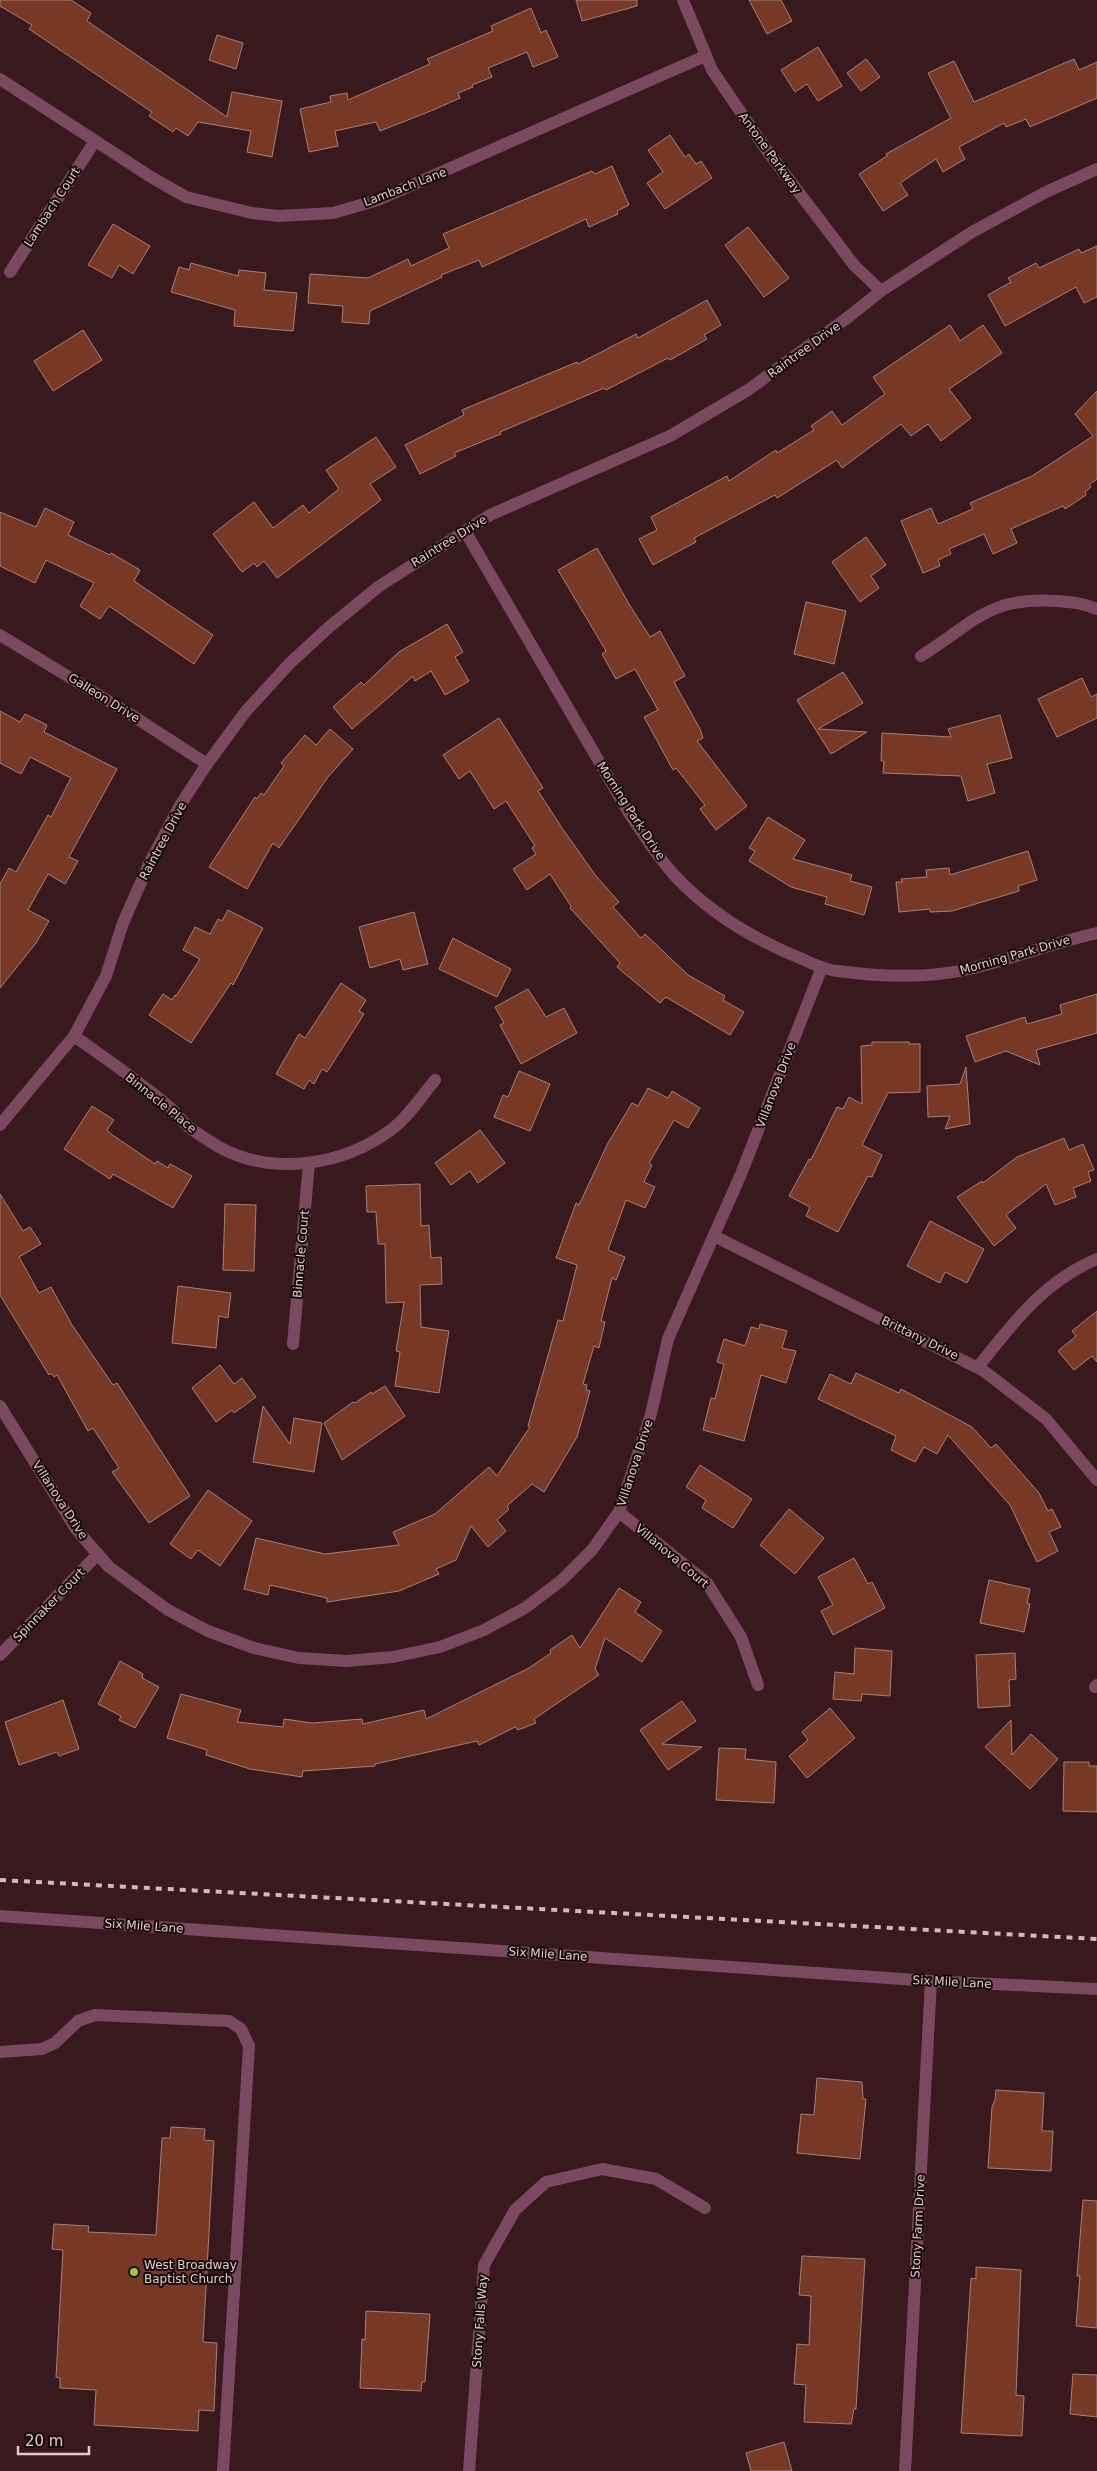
<svg xmlns="http://www.w3.org/2000/svg" width="1097" height="2471" font-family="'DejaVu Sans',sans-serif">
	<style>
		.building { fill: #783826; stroke: #a68076 }
		.lines { fill: none; stroke-linecap: round; stroke-linejoin: round }
		.minor { stroke: #794a5f; stroke-width: 12 }
		.rail { stroke: #cfb9ba; stroke-width: 4; stroke-dasharray: 6 6; stroke-linecap: butt }
		.poi-dot { fill: #9bcb33; stroke: #16090a; stroke-width: 2 }
		.labels { text-anchor: middle; stroke-width: 4; stroke-linejoin: round; paint-order: stroke }
		.street-label { font-size: 12px; fill: #e1cbcc; stroke: #16090a }
		.poi-label { font-size: 12px; fill: #e1cbcc; stroke: #16090a; text-anchor: start }
	</style>
	<rect width="100%" height="100%" fill="#38191d"/>
	<g class="building">
		<polygon points="0,0 71,0 91,13 87,21 227,117 232,92 282,101 272,157 247,152 251,131 198,122 188,136 176,128 173,132 149,116 152,112 29,29 32,25 0,6"/>
		<polygon points="576,0 637,0 637,6 582,21"/>
		<polygon points="749,0 781,0 792,21 767,34"/>
		<polygon points="531,8 541,33 546,30 558,57 533,67 527,52 488,68 492,77 472,85 473,87 458,93 460,98 433,110 380,131 376,122 335,131 338,146 309,152 300,109 331,102 330,96 347,93 348,100 430,64 427,59 493,31 491,26"/>
		<polygon points="217,35 243,43 236,69 209,60"/>
		<polygon points="818,47 842,86 818,101 807,84 795,92 781,70"/>
		<polygon points="866,59 880,77 861,91 847,73"/>
		<polygon points="1074,59 1079,70 1097,62 1097,98 1030,127 1026,119 1006,127 1004,123 959,147 965,159 943,172 936,159 900,183 908,195 883,211 859,174 887,156 886,154 951,118 928,73 954,61 974,102"/>
		<polygon points="670,135 685,157 689,154 696,164 701,161 712,178 665,209 647,183 663,172 648,150"/>
		<polygon points="612,166 629,205 617,211 618,214 589,227 586,219 482,267 479,260 441,275 442,277 370,311 369,324 342,322 343,306 308,303 310,274 368,278 408,259 411,266 449,248 443,234 592,171 595,174"/>
		<polygon points="113,224 150,246 133,274 119,265 112,278 88,265"/>
		<polygon points="748,227 789,278 764,297 725,245"/>
		<polygon points="1097,246 1097,297 1084,303 1076,287 1005,326 988,295 1011,282 1008,278 1036,263 1039,268 1079,249 1081,253"/>
		<polygon points="191,263 238,276 239,270 266,273 264,290 297,293 293,331 234,326 235,310 171,292 179,267 189,270"/>
		<polygon points="707,300 721,325 704,335 707,339 670,360 668,358 606,390 604,388 500,432 501,434 454,453 456,456 420,474 405,445 464,415 462,410 577,362 578,364 636,334 638,338"/>
		<polygon points="950,325 960,341 983,325 1002,353 949,389 971,418 941,441 928,424 911,436 901,424 842,468 837,460 777,498 775,495 694,538 696,542 653,565 639,539 657,530 651,517 727,476 729,481 776,450 777,453 814,430 811,426 832,411 842,425 885,394 873,377"/>
		<polygon points="83,330 102,360 53,391 34,361"/>
		<polygon points="1097,391 1097,479 1089,485 1091,487 1085,492 1086,495 1065,509 1063,506 1011,529 1017,543 993,554 984,534 949,549 951,554 938,560 940,566 923,573 901,521 931,508 938,524 973,509 970,503 1032,476 1093,436 1075,414"/>
		<polygon points="376,437 396,467 370,484 381,500 277,578 264,561 257,567 254,563 242,572 213,534 254,502 273,528 303,505 309,513 339,489 326,470"/>
		<polygon points="45,508 74,522 68,535 110,555 111,553 140,570 134,581 213,635 194,664 109,606 100,619 80,606 94,583 46,560 35,583 0,566 0,512 36,527"/>
		<polygon points="866,537 886,565 871,576 879,588 860,602 832,562"/>
		<polygon points="597,548 629,604 650,637 660,631 685,676 674,682 700,729 703,738 697,741 747,806 716,830 700,809 705,805 676,768 673,770 644,717 658,710 635,669 616,679 602,654 606,651 558,570"/>
		<polygon points="806,602 846,611 834,664 794,654"/>
		<polygon points="447,624 463,652 455,657 469,681 445,695 431,671 415,681 413,676 352,729 333,707 361,682 364,685 399,652"/>
		<polygon points="843,672 863,703 818,729 867,732 831,754 797,700"/>
		<polygon points="1082,678 1091,697 1097,694 1097,718 1057,737 1038,699"/>
		<polygon points="0,711 20,722 25,714 47,725 44,732 117,769 69,857 78,861 65,884 48,874 28,910 49,921 36,943 0,988 0,884 9,868 16,872 48,815 51,817 71,778 30,757 21,774 0,763"/>
		<polygon points="1000,715 1012,758 987,764 995,793 968,801 961,776 883,773 884,761 881,761 882,733 951,737 948,729"/>
		<polygon points="499,718 543,788 538,791 562,828 596,876 619,902 613,907 641,938 645,934 688,975 725,996 723,1000 744,1012 730,1035 666,997 660,1003 617,967 620,963 570,908 571,906 550,874 527,890 513,869 536,854 532,848 535,846 506,801 494,809 470,771 459,779 443,755"/>
		<polygon points="330,729 353,749 328,777 279,848 273,843 247,889 209,867 255,797 257,799 261,793 264,795 284,766 281,763 305,735 316,745"/>
		<polygon points="768,817 805,840 793,859 852,875 850,881 872,887 864,915 825,904 827,897 791,887 749,861 755,851 749,848"/>
		<polygon points="1028,851 1037,880 1018,886 1019,891 952,911 930,912 930,909 899,912 896,882 902,882 901,879 927,877 926,870 949,868 950,875"/>
		<polygon points="228,910 263,928 233,985 231,983 191,1043 149,1015 163,994 172,1000 175,995 176,996 200,959 183,950 195,927 210,934 218,919 222,921"/>
		<polygon points="414,912 428,964 403,970 400,959 370,968 359,927"/>
		<polygon points="453,938 511,969 497,997 439,969"/>
		<polygon points="341,983 366,1000 359,1011 364,1014 327,1072 322,1069 314,1084 309,1080 304,1089 276,1074 299,1034 305,1038"/>
		<polygon points="528,989 546,1017 564,1008 577,1033 521,1064 500,1025 504,1023 495,1007"/>
		<polygon points="1097,994 1097,1033 1036,1050 1040,1065 1006,1051 975,1062 966,1036 1025,1017 1027,1024 1062,1014 1060,1005"/>
		<polygon points="872,1042 909,1042 909,1044 920,1044 920,1092 888,1093 862,1145 882,1155 872,1177 868,1176 838,1232 806,1216 810,1207 789,1196 809,1159 811,1160 837,1107 843,1109 849,1097 862,1104 861,1046 872,1045"/>
		<polygon points="966,1067 970,1124 945,1129 950,1116 928,1117 927,1086 960,1084"/>
		<polygon points="519,1071 550,1084 530,1131 494,1117 503,1095 508,1097"/>
		<polygon points="648,1088 668,1098 672,1091 700,1108 688,1128 674,1120 649,1163 652,1165 644,1182 655,1187 645,1208 626,1200 608,1250 625,1257 616,1280 612,1278 601,1321 605,1322 599,1348 594,1346 583,1384 587,1385 586,1390 590,1391 577,1437 544,1492 532,1484 507,1506 509,1509 497,1520 506,1531 488,1547 471,1526 456,1560 436,1569 439,1574 399,1591 327,1602 327,1598 270,1585 268,1595 244,1589 256,1538 325,1554 399,1545 393,1532 435,1514 489,1467 497,1476 530,1427 528,1426 558,1320 563,1321 577,1265 556,1258 576,1203 579,1205 608,1143 632,1103 638,1106"/>
		<polygon points="92,1106 114,1120 107,1130 111,1134 155,1164 157,1161 168,1168 170,1164 192,1176 173,1208 113,1174 110,1179 64,1149"/>
		<polygon points="480,1130 505,1163 478,1183 470,1171 451,1185 435,1163"/>
		<polygon points="1064,1138 1069,1150 1083,1144 1094,1170 1088,1172 1091,1181 1073,1188 1076,1197 1055,1205 1046,1184 1006,1215 1016,1228 994,1246 957,1197 982,1181 983,1183 1017,1157"/>
		<polygon points="420,1184 421,1226 429,1225 431,1258 441,1257 442,1284 420,1285 421,1327 449,1331 439,1393 395,1386 400,1352 396,1351 404,1302 386,1303 385,1244 378,1244 376,1212 367,1212 366,1186"/>
		<polygon points="0,1194 23,1231 30,1227 41,1244 19,1257 39,1293 51,1287 72,1325 113,1385 117,1383 190,1496 149,1523 112,1472 119,1468 93,1428 88,1431 57,1375 54,1377 51,1373 49,1375 0,1295"/>
		<polygon points="225,1204 256,1205 254,1271 223,1270"/>
		<polygon points="930,1221 984,1249 967,1283 945,1272 940,1283 907,1266"/>
		<polygon points="178,1286 231,1293 228,1318 219,1316 216,1348 172,1343"/>
		<polygon points="1097,1311 1097,1362 1092,1356 1074,1370 1058,1351 1076,1336 1072,1331"/>
		<polygon points="760,1324 787,1331 782,1348 796,1351 786,1383 761,1375 744,1441 703,1430 711,1398 715,1399 724,1364 717,1362 724,1339 745,1346 751,1327 759,1329"/>
		<polygon points="220,1365 234,1384 242,1378 256,1397 234,1413 232,1410 216,1422 192,1388"/>
		<polygon points="856,1373 899,1393 901,1389 972,1427 991,1448 996,1444 1039,1493 1048,1511 1052,1509 1061,1527 1049,1532 1058,1551 1037,1562 1010,1505 948,1435 937,1454 924,1447 915,1462 891,1450 896,1436 818,1399 830,1374 851,1384"/>
		<polygon points="385,1386 405,1416 342,1460 324,1423 353,1402 355,1403 371,1392 372,1394"/>
		<polygon points="263,1406 290,1444 294,1418 322,1423 314,1472 253,1462"/>
		<polygon points="700,1465 752,1499 733,1528 702,1508 706,1500 686,1487"/>
		<polygon points="208,1490 252,1521 220,1566 198,1550 191,1559 170,1544"/>
		<polygon points="789,1509 824,1538 795,1574 760,1545"/>
		<polygon points="854,1558 868,1584 872,1582 885,1608 833,1635 821,1611 833,1605 818,1577"/>
		<polygon points="989,1580 1030,1589 1027,1603 1030,1604 1024,1632 980,1623"/>
		<polygon points="619,1588 641,1602 635,1612 662,1631 642,1662 605,1638 595,1669 599,1675 534,1719 536,1723 518,1730 515,1727 479,1745 477,1741 375,1764 375,1766 303,1771 302,1777 250,1769 206,1755 207,1750 167,1738 181,1694 241,1710 237,1722 283,1727 284,1719 312,1723 362,1719 363,1724 424,1710 426,1719 529,1668 551,1653 550,1650 572,1635 580,1648"/>
		<polygon points="855,1648 892,1651 890,1696 862,1694 861,1701 833,1699 835,1672 854,1674"/>
		<polygon points="1015,1653 1016,1679 1009,1680 1010,1706 978,1708 976,1655"/>
		<polygon points="120,1661 143,1674 142,1678 159,1687 135,1728 119,1720 121,1716 98,1704"/>
		<polygon points="63,1700 79,1749 59,1756 57,1752 19,1765 5,1722"/>
		<polygon points="682,1701 696,1721 662,1744 702,1747 668,1770 640,1730"/>
		<polygon points="830,1708 855,1738 807,1778 789,1756 808,1740 802,1732"/>
		<polygon points="1011,1720 1012,1755 1031,1734 1058,1759 1030,1789 985,1747"/>
		<polygon points="719,1748 746,1749 745,1759 776,1762 774,1803 716,1800"/>
		<polygon points="1064,1762 1089,1762 1089,1766 1097,1766 1097,1812 1063,1811"/>
		<polygon points="817,2078 862,2082 863,2099 866,2099 860,2159 797,2153 801,2114 814,2115"/>
		<polygon points="996,2090 1044,2093 1042,2131 1053,2131 1051,2171 988,2168 992,2107 995,2100"/>
		<polygon points="171,2127 205,2129 204,2140 214,2141 203,2342 217,2343 214,2411 199,2410 198,2431 94,2425 96,2390 60,2388 60,2378 56,2377 63,2250 52,2249 54,2224 89,2226 88,2232 156,2235 162,2138 170,2138"/>
		<polygon points="1083,2200 1097,2201 1097,2328 1076,2326 1080,2276 1077,2276"/>
		<polygon points="802,2256 865,2259 856,2409 854,2409 851,2424 804,2422 806,2385 794,2384 797,2344 809,2345 811,2296 799,2295"/>
		<polygon points="976,2267 1021,2270 1016,2395 1024,2396 1022,2436 961,2433 971,2278 976,2279"/>
		<polygon points="366,2311 430,2314 425,2382 422,2382 421,2391 360,2388 362,2339 365,2340"/>
		<polygon points="1073,2374 1097,2375 1097,2417 1070,2414"/>
		<polygon points="784,2442 792,2471 751,2471 746,2453"/>
	</g>
	<g class="lines">
		<g class="minor">
			<polyline points="683,0 712,70 765,148 854,265 881,291"/>
			<polyline points="0,79 151,177 186,197 252,213 279,216 333,213 378,200 705,56"/>
			<polyline points="10,272 95,141"/>
			<path d="M465,531l164,282c15,22 29,45 47,64 35,37 79,63 126,82 11,5 23,11 36,12 44,6 92,8 135,-3 42,-10 82,-26 124,-35"/>
			<polyline points="0,635 133,716 207,764"/>
			<path d="M921,656c52,-32 67,-60 135,-55 14,1 28,2 41,8"/>
			<path d="M74,1036c31,22 63,44 92,68 9,7 15,17 24,24 9,7 20,13 29,19 54,30 126,18 173,-18 17,-13 29,-32 43,-49"/>
			<polyline points="0,1125 74,1036 106,976 123,923 149,864 179,807 207,764 246,711 290,663 328,628 378,587 490,515 670,436 748,390 847,318 881,291 972,232 1046,192 1097,169"/>
			<polyline points="714,1236 984,1371 1046,1419 1097,1480"/>
			<polyline points="293,1344 309,1163"/>
			<path d="M978,1367c34,-43 66,-86 119,-108"/>
			<polyline points="0,1406 76,1529 109,1567 168,1610 208,1631 254,1648 299,1658 346,1661 393,1657 440,1647 484,1630 525,1608 562,1580 592,1550 619,1512 651,1414 668,1339 741,1174 822,967"/>
			<polyline points="619,1512 707,1583 741,1637 758,1685"/>
			<polyline points="0,1655 98,1554"/>
			<polyline points="1095,1687 1097,1685"/>
			<polyline points="0,1916 931,1981 1097,1989"/>
			<polyline points="0,2052 42,2049 55,2043 78,2021 95,2015 229,2021 241,2029 249,2046 223,2471"/>
			<polyline points="469,2471 484,2265 515,2210 546,2182 602,2169 656,2179 705,2208"/>
			<polyline points="905,2471 931,1981"/>
		</g>
		<polyline class="rail" points="0,1880 1097,1939"/>
	</g>
	<circle class="poi-dot" cx="134" cy="2272" r="5"/>
	<g class="labels">
		<g class="street-label">
			<text transform="translate(770 153) rotate(54)" y="4">Antone Parkway</text>
			<text transform="translate(405 187) rotate(-21)" y="4">Lambach Lane</text>
			<text transform="translate(52 207) rotate(-57)" y="4">Lambach Court</text>
			<text transform="translate(804 350) rotate(-36)" y="4">Raintree Drive</text>
			<text transform="translate(449 541) rotate(-32)" y="4">Raintree Drive</text>
			<text transform="translate(104 698) rotate(32)" y="4">Galleon Drive</text>
			<text transform="translate(631 811) rotate(57)" y="4">Morning Park Drive</text>
			<text transform="translate(163 841) rotate(-62)" y="4">Raintree Drive</text>
			<text transform="translate(1015 955) rotate(-16)" y="4">Morning Park Drive</text>
			<text transform="translate(776 1085) rotate(-69)" y="4">Villanova Drive</text>
			<text transform="translate(161 1103) rotate(39)" y="4">Binnacle Place</text>
			<text transform="translate(301 1254) rotate(-85)" y="4">Binnacle Court</text>
			<text transform="translate(920 1338) rotate(26)" y="4">Brittany Drive</text>
			<text transform="translate(635 1463) rotate(-72)" y="4">Villanova Drive</text>
			<text transform="translate(60 1500) rotate(57)" y="4">Villanova Drive</text>
			<text transform="translate(672 1556) rotate(40)" y="4">Villanova Court</text>
			<text transform="translate(49 1605) rotate(-46)" y="4">Spinnaker Court</text>
			<text transform="translate(144 1926) rotate(4)" y="4">Six Mile Lane</text>
			<text transform="translate(548 1954) rotate(4)" y="4">Six Mile Lane</text>
			<text transform="translate(952 1982) rotate(3)" y="4">Six Mile Lane</text>
			<text transform="translate(918 2226) rotate(-87)" y="4">Stony Farm Drive</text>
			<text transform="translate(480 2321) rotate(-86)" y="4">Stony Falls Way</text>
		</g>
		<g class="poi-label">
			<text x="144" y="2269">West Broadway<tspan x="144" dy="14">Baptist Church</tspan></text>
		</g>
	</g>
	<path d="M18 2446v8h71v-8" fill="none" stroke="#e1cbcc" stroke-width="2.5"/>
	<text x="25" y="2446" font-size="15" fill="#e1cbcc" stroke="#16090a" stroke-width="4" paint-order="stroke">20 m</text>
</svg>
